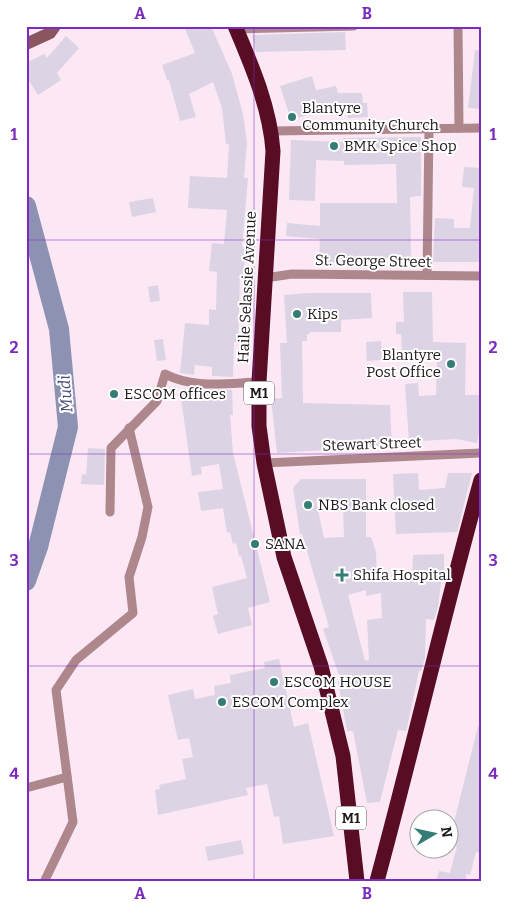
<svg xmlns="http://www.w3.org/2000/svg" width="507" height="907" font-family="Bitter,serif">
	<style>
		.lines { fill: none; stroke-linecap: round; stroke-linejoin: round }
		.river { stroke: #8d92b2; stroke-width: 20 }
		.building { fill: #dcd3e5; fill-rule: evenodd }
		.street { stroke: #ae878d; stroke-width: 9 }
		.secondary { stroke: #8b555f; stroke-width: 12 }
		.highway { stroke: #580d25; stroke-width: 15 }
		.grid { fill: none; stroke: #7b2cbf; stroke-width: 1; stroke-opacity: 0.55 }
		.poi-dot { fill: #347c75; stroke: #fff; stroke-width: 2 }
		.labels { text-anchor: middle; stroke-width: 4; stroke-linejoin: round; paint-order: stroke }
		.shield { fill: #fff; stroke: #625d61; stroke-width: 1 }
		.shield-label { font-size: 14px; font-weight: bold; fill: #1f181d }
		.poi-label { font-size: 15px; fill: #1f181d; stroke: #fff; text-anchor: start }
		.street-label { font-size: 15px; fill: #1f181d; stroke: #fff }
		.water-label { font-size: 16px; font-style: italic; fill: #474d7b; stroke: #fff }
		.neatline { fill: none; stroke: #7b2cbf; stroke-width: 2 }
		.grid-label { font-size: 16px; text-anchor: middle; font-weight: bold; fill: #7b2cbf }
	</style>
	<rect width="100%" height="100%" fill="#fce8f5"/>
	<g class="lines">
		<polyline class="river" points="26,206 59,329 68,427 38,547 26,581"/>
	</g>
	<g class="building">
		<polygon points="184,26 211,26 232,74 243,114 247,142 244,178 248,178 242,247 246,247 243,275 240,275 238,342 234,342 233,377 212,376 212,367 195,365 194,375 180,373 185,323 209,325 209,309 216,310 217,272 209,271 212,243 224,244 227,210 188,208 190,176 227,178 229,144 226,144 222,108 213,82 189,94 196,117 180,121 169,80 167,80 162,65 195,53"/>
		<polygon points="345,32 346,50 256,52 252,35"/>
		<polygon points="66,36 79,48 57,73 61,80 38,95 26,76 26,63 44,54 47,58"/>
		<polygon points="475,50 481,51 481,109 468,108"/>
		<polygon points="312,76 316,90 336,86 338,93 362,93 363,103 367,103 368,117 348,118 346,107 333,110 333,107 291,120 280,86"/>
		<polygon points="421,137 421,196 410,197 411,258 346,258 346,264 319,261 320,239 286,236 287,223 320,226 320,203 397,203 396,164 344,165 344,161 316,160 315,201 289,200 291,140 343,142 343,138"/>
		<polygon points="464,167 481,168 481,262 433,262 435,218 454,219 454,228 470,228 474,188 462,187"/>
		<polygon points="153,198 156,212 132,217 129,202"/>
		<polygon points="158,285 160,301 150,302 148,287"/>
		<polygon points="403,292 432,292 433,342 466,343 465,395 481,395 481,423 477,443 456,439 421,441 421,442 409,443 405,384 418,383 419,396 436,395 437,352 402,353 401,334 396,334 396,322 404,322"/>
		<polygon points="308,293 371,293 372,318 341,320 341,332 310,332 310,334 307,334 307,341 302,341 303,403 390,405 392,446 277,453 271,399 282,398 280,343 287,343 284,295"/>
		<polygon points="163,339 166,360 157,361 154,340"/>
		<polygon points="381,341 382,360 367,361 366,342"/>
		<polygon points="196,389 232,390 233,415 230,415 233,453 270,602 248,608 252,625 218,634 213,616 218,614 212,587 247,578 241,556 239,556 236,543 233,544 230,532 227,533 223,508 201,511 198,492 223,489 219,464 201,467 202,474 192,476 180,391"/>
		<polygon points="88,448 105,449 104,485 81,484 82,474 86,475"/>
		<polygon points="418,473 419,490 445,488 448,473 472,473 457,532 396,534 393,474"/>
		<path d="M301,479h65v58h5l5,15 1,28 35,-1 1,-24 31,-1v21h-2l-4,32 -4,13 -8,-1 -1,39 -4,13h-2l-12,57 -1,3 -8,-1 -18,72 -13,1 -14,-72h-6l-9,-49 3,-1 -18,-52 6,-2 -27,-93h-2l-7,-46zM316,501l27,1 1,35 -20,1zM366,590v6l15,-3 1,25 -15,2 2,40 -4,1 -17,-66z"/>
		<polygon points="279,659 294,727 308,723 334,836 283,844 279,816 274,817 267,784 246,788 248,795 158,815 155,790 160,789 159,785 186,779 182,759 193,757 189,738 178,740 168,695 193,689 195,699 215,695 214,686 231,683 230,675 265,668 264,662"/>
		<polygon points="478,726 481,727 481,853 476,852 470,875 466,874 466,881 436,881 439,871 450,873 457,847 450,845 450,838"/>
		<polygon points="241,840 244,854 208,861 205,847"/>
	</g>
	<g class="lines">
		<g class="street">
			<polyline points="458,26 459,128"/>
			<polyline points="236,29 354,26"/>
			<polyline points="272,131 481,128"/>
			<polyline points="427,275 429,129"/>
			<polyline points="265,278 292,274 481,276"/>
			<polyline points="264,463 481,453"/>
			<path d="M110,512l1,-64 46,-47 8,-27c28,15 64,9 94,8"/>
			<polyline points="26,788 67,777"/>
			<polyline points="45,880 73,822 56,690 76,660 133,613 129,577 142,537 148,507 129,428"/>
		</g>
		<polyline class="secondary" points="26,44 50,33 55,26"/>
		<g class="highway">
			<path d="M235,26c17,40 35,82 38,125l-14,231v44l5,37 20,94 37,109 22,90 14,125"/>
			<path d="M377,881c36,-133 67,-268 104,-401"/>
		</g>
	</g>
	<path class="grid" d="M254,26v855M26,240h455M26,454h455M26,666h455"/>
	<g class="poi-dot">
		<circle cx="292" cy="117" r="5"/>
		<circle cx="334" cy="146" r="5"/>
		<circle cx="297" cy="314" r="5"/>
		<circle cx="451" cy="364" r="5"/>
		<circle cx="114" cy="394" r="5"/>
		<circle cx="308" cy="505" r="5"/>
		<circle cx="255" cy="544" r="5"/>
		<path d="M339.5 567.5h5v5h5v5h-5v5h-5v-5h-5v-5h5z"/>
		<circle cx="274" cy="682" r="5"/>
		<circle cx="222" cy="702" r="5"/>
	</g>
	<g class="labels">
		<g class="shield">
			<rect x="244" y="381.5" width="30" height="23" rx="4"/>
			<rect x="336" y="806.5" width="30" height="23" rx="4"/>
		</g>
		<g class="shield-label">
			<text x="259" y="398">M1</text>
			<text x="351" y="823">M1</text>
		</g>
		<g class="poi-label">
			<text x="302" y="113">Blantyre<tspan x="302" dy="17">Community Church</tspan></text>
			<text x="344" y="151">BMK Spice Shop</text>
			<text x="307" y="319">Kips</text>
			<text x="441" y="360" text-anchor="end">Blantyre<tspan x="441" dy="17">Post Office</tspan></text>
			<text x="124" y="399">ESCOM offices</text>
			<text x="318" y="510">NBS Bank closed</text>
			<text x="265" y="549">SANA</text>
			<text x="353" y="580">Shifa Hospital</text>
			<text x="284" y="687">ESCOM HOUSE</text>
			<text x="232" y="707">ESCOM Complex</text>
		</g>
		<g class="street-label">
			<text transform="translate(373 261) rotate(1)" y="5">St. George Street</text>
			<text transform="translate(247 287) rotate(-87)" y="5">Haile Selassie Avenue</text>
			<text transform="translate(372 444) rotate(-2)" y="5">Stewart Street</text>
		</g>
		<g class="water-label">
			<text transform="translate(65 394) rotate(-95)" y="6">Mudi</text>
		</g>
	</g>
	<rect width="507" height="907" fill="none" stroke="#ffffff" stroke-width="55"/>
	<g transform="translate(434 834) rotate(81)"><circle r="24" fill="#ffffff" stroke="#a5a3a5"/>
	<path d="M0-4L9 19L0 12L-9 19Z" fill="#347c75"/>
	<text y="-8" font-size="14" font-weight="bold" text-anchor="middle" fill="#1f181d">N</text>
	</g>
	<rect x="28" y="28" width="452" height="852" class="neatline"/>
	<g class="grid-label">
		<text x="140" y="19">A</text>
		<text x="367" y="19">B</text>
		<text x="14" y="140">1</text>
		<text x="493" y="140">1</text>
		<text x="14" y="353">2</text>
		<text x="493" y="353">2</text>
		<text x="14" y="566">3</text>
		<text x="493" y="566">3</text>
		<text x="14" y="779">4</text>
		<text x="493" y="779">4</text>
		<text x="140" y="899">A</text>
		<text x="367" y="899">B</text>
	</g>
</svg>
